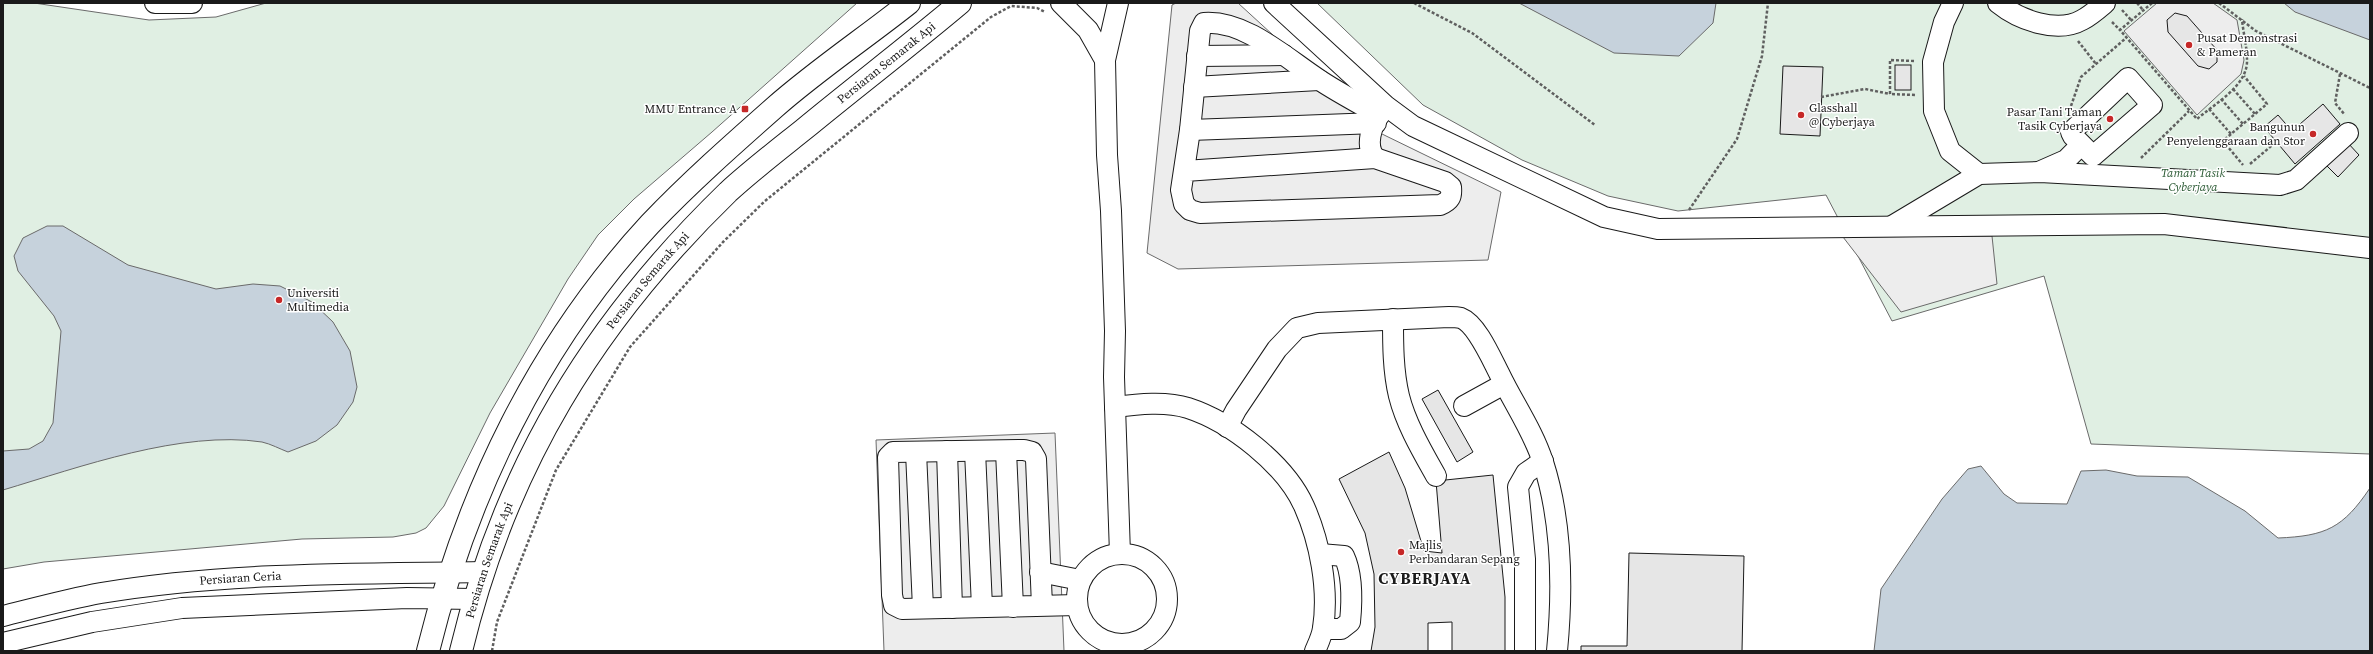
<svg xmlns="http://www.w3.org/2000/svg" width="2373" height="654" font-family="'Source Serif 4',serif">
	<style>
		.green { fill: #e0efe3; stroke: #6a6a6a }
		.parking { fill: #ededed; stroke: #6a6a6a }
		.water { fill: #c6d2dc; stroke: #6a6a6a }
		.building { fill: #e6e6e6; stroke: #1a1a1a }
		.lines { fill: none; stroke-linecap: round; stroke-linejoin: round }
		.minor-casing { stroke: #1a1a1a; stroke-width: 22 }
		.major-casing { stroke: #1a1a1a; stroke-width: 24 }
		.path { stroke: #5f5f5f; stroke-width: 2.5; stroke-dasharray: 3 2; stroke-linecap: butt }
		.minor { stroke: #fff; stroke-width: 20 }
		.major { stroke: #fff; stroke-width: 22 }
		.poi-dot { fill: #c62828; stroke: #fff; stroke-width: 1.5 }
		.labels { text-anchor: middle; stroke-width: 3; stroke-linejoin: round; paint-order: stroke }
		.poi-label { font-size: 12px; fill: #1a1a1a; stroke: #fff; text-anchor: start }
		.street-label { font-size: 12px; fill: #1a1a1a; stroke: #fff }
		.park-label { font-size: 12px; font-style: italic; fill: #2b5a34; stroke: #fff }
		.district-label { font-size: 16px; font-weight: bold; letter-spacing: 1px; fill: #1a1a1a; stroke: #fff }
	</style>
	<rect width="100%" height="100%" fill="#fff"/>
	<g class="green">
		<polygon points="3,3 34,3 149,20 216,17 266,3 857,3 712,132 634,199 598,235 568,279 490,413 444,506 426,528 416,533 393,537 302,539 44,562 3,569"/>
		<polygon points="1317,3 2370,3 2370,454 2091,444 2044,276 1892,321 1826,195 1678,211 1608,196 1522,160 1423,105"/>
	</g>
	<g class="parking">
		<polygon points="1176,3 1238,3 1380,133 1501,192 1488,260 1178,269 1147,253 1172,5"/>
		<polygon points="2157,3 2213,3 2237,20 2244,60 2241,74 2197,115 2124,31"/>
		<polygon points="1992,236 1997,284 1901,312 1843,237"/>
		<polygon points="1055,433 1064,651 884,651 876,440"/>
	</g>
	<g class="water">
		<polygon points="1519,3 1716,3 1713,23 1679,56 1614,53"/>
		<polygon points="2284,3 2370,3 2370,40 2295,12"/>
		<path d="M47,226h16l65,39 88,24 37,-5 27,2 32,16 21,20 17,29 7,36 -4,15 -16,23 -21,16 -28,11c-8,-3 -17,-8 -26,-10 -80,-12 -182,25 -259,48v-39l26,-2 14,-8 10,-18 8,-92 -7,-15 -36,-45 -4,-15 9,-18z"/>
		<path d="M1981,466l23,28 13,9 50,1 14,-33 25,-1 31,6 51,1 57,34 33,27c48,-2 65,-10 92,-50v163h-496l7,-62 61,-90 26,-30z"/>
	</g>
	<g class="building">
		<polygon points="2175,13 2187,16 2217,50 2217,62 2209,69 2198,66 2168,32 2167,20"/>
		<rect x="1895" y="65" width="16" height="25"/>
		<polygon points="1783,66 1823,67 1820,136 1780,134"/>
		<polygon points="2323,104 2340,124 2295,164 2264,127 2278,115 2292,131"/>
		<polygon points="2347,142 2359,155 2338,177 2325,164"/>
		<polygon points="1438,390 1473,452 1457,462 1422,399"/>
		<polygon points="1389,452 1405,488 1424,551 1442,553 1436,481 1493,475 1505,597 1505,651 1452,651 1452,622 1428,623 1428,651 1371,651 1375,627 1374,574 1365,533 1339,479"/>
		<polygon points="1629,553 1744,556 1742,651 1581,651 1581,646 1627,646"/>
	</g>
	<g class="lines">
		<g class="minor-casing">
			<g id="minor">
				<polyline points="155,3 192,3"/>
				<polyline points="1061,3 1088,30 1105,60"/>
				<polyline points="1118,3 1105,60 1107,155 1111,211 1115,331 1114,377 1120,554"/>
				<polyline points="1274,3 1386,106 1413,126 1604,217 1658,229 2164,224 2370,248"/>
				<polyline points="1953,3 1944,22 1933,62 1934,111 1950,151 1979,174"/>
				<path d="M1998,3c21,17 59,31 84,17 8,-4 16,-11 23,-17"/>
				<polyline points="1197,56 1284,55"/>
				<polygon points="2128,78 2152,105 2093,156 2073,136 2071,132"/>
				<polyline points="1194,87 1319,80"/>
				<polyline points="1190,130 1376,123"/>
				<path d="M1375,158c-10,-12 -4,-33 6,-45"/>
				<path d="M1185,171l190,-13 70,24 6,5c1,10 -1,14 -11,18l-240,8 -10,-3 -6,-6 -3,-14 9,-60 10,-99 4,-8c41,-3 82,35 114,56 19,13 41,24 61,36"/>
				<polyline points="2041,171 2066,160 2081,145"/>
				<polyline points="1892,226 1979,174 2040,172 2280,185 2296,180 2348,133"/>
				<path d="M1393,319c0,25 0,52 6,77 7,28 23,55 37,80"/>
				<polyline points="1464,406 1504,384"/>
				<path d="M1115,407c23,-3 51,-6 73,1 43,14 97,56 116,98 16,36 25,83 19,122 -1,8 -5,16 -8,23"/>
				<path d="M1227,427l9,-17 41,-61 20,-21 21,-5 131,-6c4,0 8,0 12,1 16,6 31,42 39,57 14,29 33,56 43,87 19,59 20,127 14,189"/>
				<polyline points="947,451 952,608"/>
				<polyline points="975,451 982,607"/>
				<polyline points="1006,451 1013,607"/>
				<polyline points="916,452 923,608"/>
				<circle cx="1122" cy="599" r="45"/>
				<path d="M1320,554l24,2c9,19 8,46 6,66l-9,7h-18"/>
				<polyline points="1040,572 1080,580"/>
				<polyline points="1042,606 1036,459 1032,452 1024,450 893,452 888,457 892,595 894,605 902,609 1077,605"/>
				<path id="s1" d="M3,616c32,-8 65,-17 98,-23 125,-21 254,-19 381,-21"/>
				<polyline points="3,643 92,622 182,608 407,598 474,599"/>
				<polyline points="1525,651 1525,559 1518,487 1526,473 1543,461"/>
			</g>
		</g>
		<g class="major-casing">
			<g id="major">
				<path d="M428,651c39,-158 111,-307 222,-427 39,-41 82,-79 125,-117 42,-37 90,-69 134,-104"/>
				<path id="s2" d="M461,651c44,-184 132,-328 267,-459 24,-22 50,-42 75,-62 52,-43 106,-84 157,-127"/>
			</g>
		</g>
		<g class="path">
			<polyline points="1414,3 1472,33 1595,125"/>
			<polyline points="2137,3 2143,10"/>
			<path d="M2152,3l-32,27 77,89c17,-15 51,-33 50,-59 0,-14 -4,-28 -5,-41"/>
			<polyline points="2219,3 2256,31 2370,88"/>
			<polyline points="2122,10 2131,20"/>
			<polyline points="2112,22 2120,30"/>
			<polyline points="2078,41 2096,64"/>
			<polyline points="1914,61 1890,60 1890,94 1916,95"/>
			<polyline points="2340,74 2335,103 2345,115"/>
			<polyline points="2233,89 2255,114"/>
			<polyline points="1821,97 1865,89 1890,94"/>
			<polyline points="2221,99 2243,124"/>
			<polyline points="2071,106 2081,77 2126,38"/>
			<polyline points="2209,109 2231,134 2267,104 2244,76"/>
			<polyline points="2231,134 2223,141 2243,165"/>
			<polyline points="2141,158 2189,111"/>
			<polyline points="2250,164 2276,142"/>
			<polyline points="1689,210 1737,139 1762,56 1768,3"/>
			<polyline points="492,651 497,622 556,470 630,347 723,242 765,201 991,17 1011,6 1037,8 1045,12"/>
		</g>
		<use href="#minor" class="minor"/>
		<use href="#major" class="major"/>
	</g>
	<g class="poi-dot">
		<circle cx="2189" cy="45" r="4"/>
		<rect x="741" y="105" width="8" height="8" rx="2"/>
		<circle cx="1801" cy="115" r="4"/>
		<circle cx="2110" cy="119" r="4"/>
		<circle cx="2313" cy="134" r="4"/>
		<circle cx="279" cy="300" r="4"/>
		<circle cx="1401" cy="552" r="4"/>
	</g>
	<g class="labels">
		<g class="poi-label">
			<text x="2197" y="42">Pusat Demonstrasi<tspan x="2197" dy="14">&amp; Pameran</tspan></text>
			<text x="1809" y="112">Glasshall<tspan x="1809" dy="14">@ Cyberjaya</tspan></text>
			<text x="737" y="113" text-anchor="end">MMU Entrance A</text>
			<text x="2102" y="116" text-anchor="end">Pasar Tani Taman<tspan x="2102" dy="14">Tasik Cyberjaya</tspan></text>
			<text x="2305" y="131" text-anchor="end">Bangunun<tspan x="2305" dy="14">Penyelenggaraan dan Stor</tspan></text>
			<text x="287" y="297">Universiti<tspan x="287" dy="14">Multimedia</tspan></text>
			<text x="1409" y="549">Majlis<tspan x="1409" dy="14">Perbandaran Sepang</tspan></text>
		</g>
		<g class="street-label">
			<text dy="4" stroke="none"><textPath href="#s2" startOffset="743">Persiaran Semarak Api</textPath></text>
			<text dy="4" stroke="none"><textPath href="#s2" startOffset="419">Persiaran Semarak Api</textPath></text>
			<text dy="4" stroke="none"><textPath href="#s2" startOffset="95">Persiaran Semarak Api</textPath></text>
			<text dy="4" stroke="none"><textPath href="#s1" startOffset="241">Persiaran Ceria</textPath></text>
		</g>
		<g class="park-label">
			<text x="2193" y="177">Taman Tasik<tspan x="2193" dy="14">Cyberjaya</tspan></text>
		</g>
		<g class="district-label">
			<text x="1425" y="584">CYBERJAYA</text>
		</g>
	</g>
	<rect width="2373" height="654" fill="none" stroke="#1a1a1a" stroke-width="8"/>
</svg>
